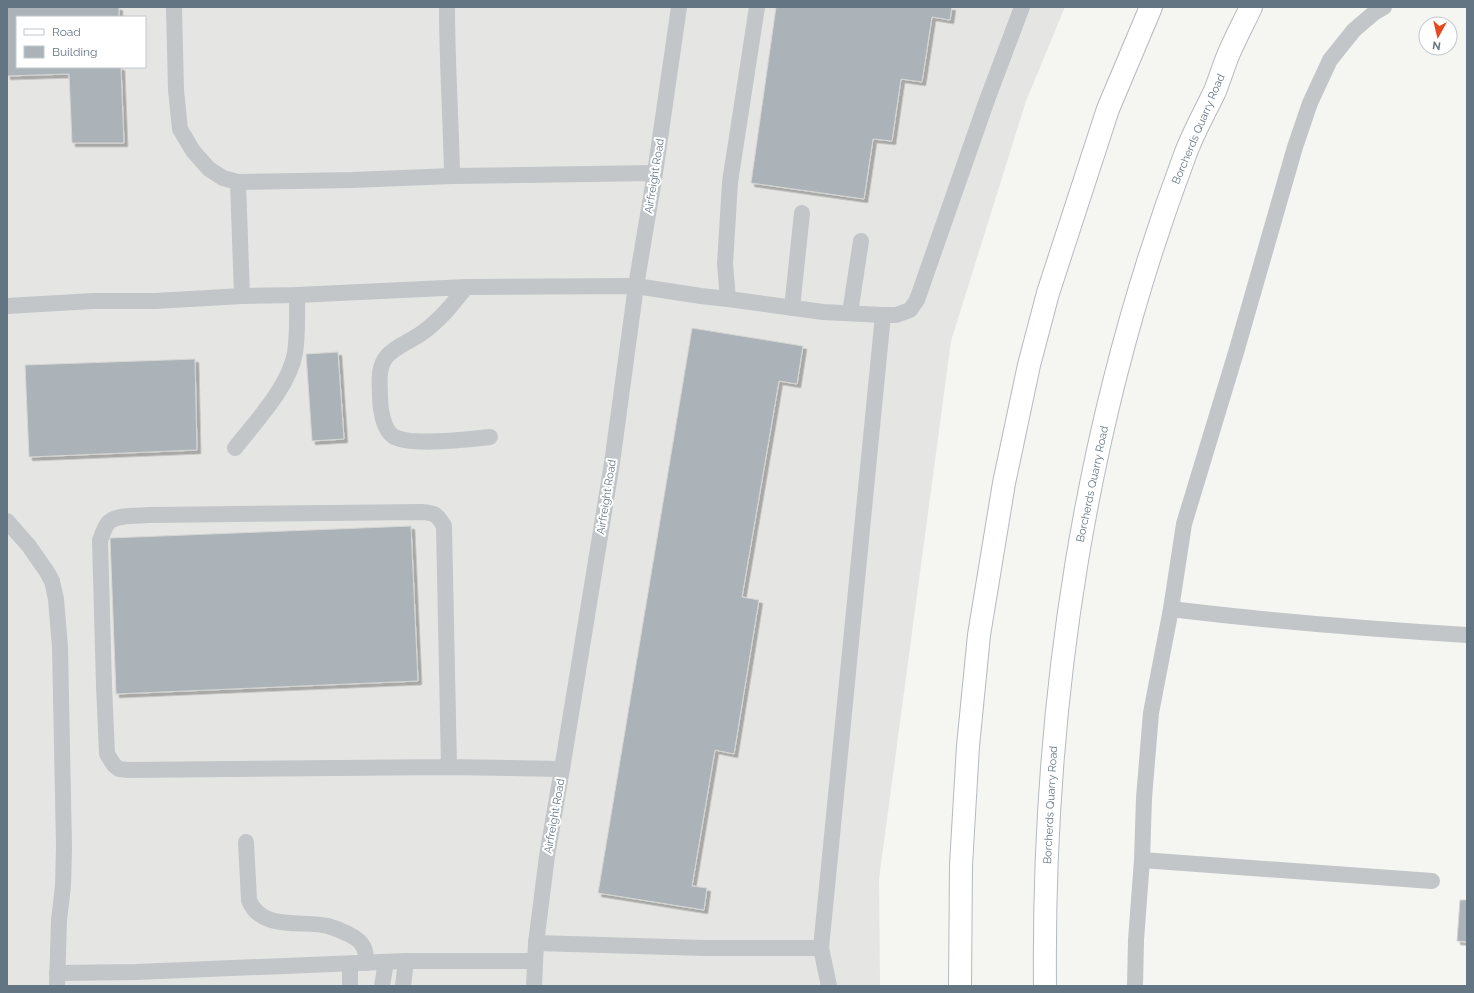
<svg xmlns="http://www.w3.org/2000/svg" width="1474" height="993" font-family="Raleway,sans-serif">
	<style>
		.built { fill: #e5e6e4; fill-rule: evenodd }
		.building { fill: #abb3b8; stroke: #d6d6d4; filter: url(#shadow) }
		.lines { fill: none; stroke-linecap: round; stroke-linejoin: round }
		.secondary-casing { stroke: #b4babe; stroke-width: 24 }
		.service { stroke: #c2c6c9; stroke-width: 16 }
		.secondary { stroke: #fff; stroke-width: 22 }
		.labels { text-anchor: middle; stroke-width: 4; stroke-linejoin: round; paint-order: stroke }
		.street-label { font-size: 11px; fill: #637583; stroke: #fff }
	</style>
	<defs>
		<filter id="shadow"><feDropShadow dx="3.5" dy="3.5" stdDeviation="0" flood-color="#0004"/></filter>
	</defs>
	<rect width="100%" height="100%" fill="#f5f5f1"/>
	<path class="built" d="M7,7h1058l-39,94 -75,240 -72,538 1,107h-873zM17,17h128v50h-128z"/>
	<g class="building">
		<polygon points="7,7 119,7 119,17 17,17 17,67 121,67 124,143 72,143 69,74 7,76"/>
		<polygon points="776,7 952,7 950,20 932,17 922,82 901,79 892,141 873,139 864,199 751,183"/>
		<polygon points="692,328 803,346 797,384 779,381 742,597 759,600 734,754 715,750 692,886 707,888 704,910 598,893"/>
		<polygon points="338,352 344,439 312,441 306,354"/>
		<polygon points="195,359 197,450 29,457 25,365"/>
		<polygon points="411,526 418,681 116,694 110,538"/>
		<polygon points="1460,900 1467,900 1467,942 1457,941"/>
	</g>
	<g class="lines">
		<g class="secondary-casing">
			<g id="secondary">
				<polyline points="960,986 961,865 968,746 979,635 1004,483 1029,365 1048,293 1108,109 1151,7"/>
				<path d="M1045,986c-3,-282 40,-566 140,-831 8,-22 20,-43 30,-64 5,-13 9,-26 14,-38 7,-16 15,-31 22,-46"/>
			</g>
		</g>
		<g class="service">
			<polyline points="174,7 176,90 180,129 193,151 209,169 223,178 238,182 352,180 452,176 655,173"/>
			<path d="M447,7c0,56 4,112 5,169"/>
			<polyline points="238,182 242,296"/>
			<path d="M466,287c-13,17 -26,33 -44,46 -11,8 -26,13 -35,23 -10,12 -7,27 -7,41 0,11 3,32 13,39 17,11 76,3 97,1"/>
			<polyline points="728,299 725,264 730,182 757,7"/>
			<polyline points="7,306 93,301 155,301 242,296 297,295 466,287 636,286 701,296 728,299 823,312 883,315 896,315 910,310 917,300 987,100 1022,7"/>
			<polyline points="792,308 802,213"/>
			<polyline points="850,313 861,241"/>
			<path d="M235,448c21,-27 54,-61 60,-95 3,-19 2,-39 2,-58"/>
			<polyline points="7,521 29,546 47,572 52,581 56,599 60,647 64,847 63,886 59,920 57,986"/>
			<path d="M1171,609c98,12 197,20 296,26"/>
			<path d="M449,767l-5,-241c-7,-12 -9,-13 -23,-14l-271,3c-12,1 -32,-1 -41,7 -5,5 -6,12 -9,18l4,145 3,69 7,11 5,4 9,1 321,-3 113,2"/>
			<path d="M246,842l3,58c11,31 54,20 79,26 7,2 14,5 20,8 7,3 13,7 16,14 2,4 2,10 2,15"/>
			<polyline points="1142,860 1432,881"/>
			<polyline points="536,943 704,948 821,948"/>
			<polyline points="57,973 136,972 406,961 535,961"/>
			<polyline points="350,986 350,964"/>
			<polyline points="382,986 386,962"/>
			<polyline points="403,986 406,961"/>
			<polyline points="534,986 536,943 547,856 562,769 612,463 636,286 655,173 679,7"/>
			<polyline points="829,986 821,948 883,315"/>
			<polyline points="1135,986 1136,940 1142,860 1144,798 1151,713 1171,609 1184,524 1237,349 1295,147 1310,103 1330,60 1354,30 1374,13 1384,7"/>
		</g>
		<use href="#secondary" class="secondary"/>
	</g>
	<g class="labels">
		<g class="street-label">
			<text transform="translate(1198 129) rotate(-67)" y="4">Borcherds Quarry Road</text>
			<text transform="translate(654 176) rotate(-81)" y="4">Airfreight Road</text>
			<text transform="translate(1092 484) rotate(-78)" y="4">Borcherds Quarry Road</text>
			<text transform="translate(606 497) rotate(-81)" y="4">Airfreight Road</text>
			<text transform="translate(1050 805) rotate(-87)" y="4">Borcherds Quarry Road</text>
			<text transform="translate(554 816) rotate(-80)" y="4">Airfreight Road</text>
		</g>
	</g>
	<rect width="1474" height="993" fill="none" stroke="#637583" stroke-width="16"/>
	<rect x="16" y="16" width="130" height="52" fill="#ffffff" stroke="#c1c8cd"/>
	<rect x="24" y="29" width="20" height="6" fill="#ffffff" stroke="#c1c8cd"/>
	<text x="52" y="36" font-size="12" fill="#637583">Road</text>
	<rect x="24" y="46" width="20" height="12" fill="#abb3b8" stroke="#c1c8cd"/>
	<text x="52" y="56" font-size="12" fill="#637583">Building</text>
	<g transform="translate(1438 36) rotate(188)"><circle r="19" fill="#ffffff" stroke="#c1c8cd"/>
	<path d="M0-3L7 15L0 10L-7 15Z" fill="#e7491f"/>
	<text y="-6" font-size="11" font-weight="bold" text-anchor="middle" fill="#637583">N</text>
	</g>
</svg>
